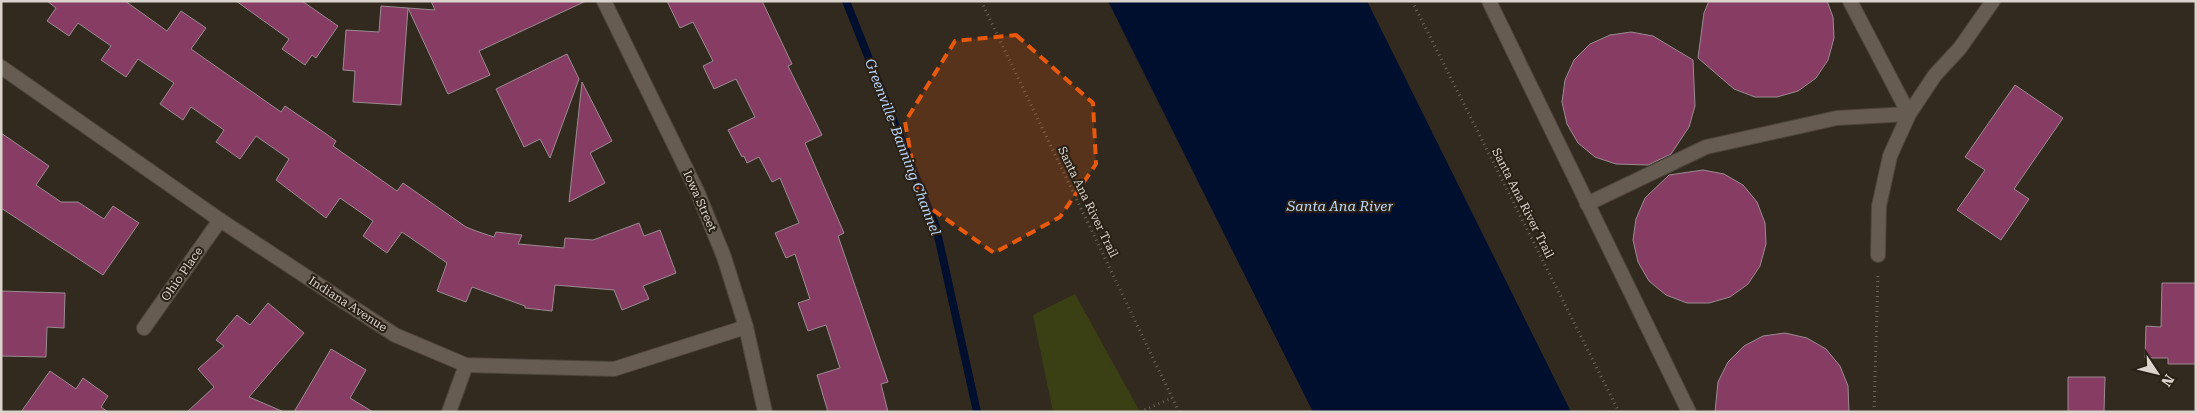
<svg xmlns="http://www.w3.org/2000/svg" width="2197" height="413" font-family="'Roboto Serif',serif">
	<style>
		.green { fill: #3a3f14 }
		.water { fill: #000f2d }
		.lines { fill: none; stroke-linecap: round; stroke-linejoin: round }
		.stream { stroke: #000f2d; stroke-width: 8 }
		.building { fill: #873c64; stroke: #9b8b92 }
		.service-casing { stroke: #4d443c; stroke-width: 16 }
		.minor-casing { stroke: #4d443c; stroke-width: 16 }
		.path { stroke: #6c645a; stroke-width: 3; stroke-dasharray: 1 4; stroke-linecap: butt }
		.service { stroke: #675c51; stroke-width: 14 }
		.minor { stroke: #675c51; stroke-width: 14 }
		.marked { fill: #e8590c; fill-opacity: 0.2; stroke: #e8590c; stroke-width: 4; stroke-dasharray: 10 6; stroke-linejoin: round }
		.labels { text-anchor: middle; stroke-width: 4; stroke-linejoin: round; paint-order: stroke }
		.street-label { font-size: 12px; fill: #dad4cd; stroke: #292016 }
		.water-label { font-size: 14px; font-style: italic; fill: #bed9fc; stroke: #292016 }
	</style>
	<rect width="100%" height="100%" fill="#332a1f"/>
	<polygon class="green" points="1075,294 1140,412 1053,412 1033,315"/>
	<polygon class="water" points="1108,1 1367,1 1571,412 1313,412"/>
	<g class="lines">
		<polyline class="stream" points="846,1 936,227 977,412"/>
	</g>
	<g class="building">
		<polygon points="47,1 125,1 167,31 181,11 206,28 191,49 281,112 285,106 322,131 336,141 333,146 397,191 403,183 466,227 476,231 494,237 496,232 522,235 518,244 564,248 565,238 593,240 639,223 644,236 660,230 676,273 643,286 649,299 622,310 614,290 555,285 552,311 525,308 525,306 472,287 466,302 437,291 447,263 402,232 387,253 363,236 373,221 340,198 326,218 276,180 289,159 256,136 240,159 216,142 224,130 191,107 183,120 160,104 174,83 138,59 126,77 101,60 111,46 78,23 69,36 47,21 56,8"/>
		<polygon points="236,1 302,1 338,26 316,58 312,55 305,65 282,49 289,39"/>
		<polygon points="431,1 586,1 479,51 490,75 448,94 408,8 435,10"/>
		<polygon points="667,1 762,1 792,64 788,66 822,135 805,143 844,233 838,236 888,382 881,384 888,412 828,412 817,375 840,368 826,325 808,331 798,303 810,299 795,254 786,258 775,233 799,223 780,178 772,182 759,157 747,163 744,156 742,157 728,130 755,117 736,79 714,89 703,66 713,61 693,22 680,28"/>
		<polygon points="1709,1 1827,1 1833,17 1834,38 1828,60 1816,78 1798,91 1777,97 1755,97 1734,89 1698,58 1704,13"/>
		<polygon points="381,6 408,8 401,105 353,102 355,71 343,70 346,30 379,32"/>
		<polygon points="1631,32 1653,36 1693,60 1695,106 1689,127 1671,154 1648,165 1616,164 1595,157 1578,143 1567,124 1562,102 1565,80 1574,60 1590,44 1610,35"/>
		<polygon points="567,54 579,79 550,158 540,139 524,147 496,89"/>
		<polygon points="582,82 612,141 590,153 605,183 569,202"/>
		<polygon points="2015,85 2063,118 2014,189 2029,199 2001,240 1957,210 1985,170 1965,157"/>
		<polygon points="1,133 49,166 36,185 61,202 78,202 104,219 113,206 139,223 103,275 1,208"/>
		<polygon points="1703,170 1724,174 1743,185 1757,202 1765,223 1766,244 1760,266 1748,284 1730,297 1709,303 1687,303 1666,295 1649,281 1638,262 1633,240 1636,219 1645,198 1669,175"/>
		<polygon points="2162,283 2196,283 2196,364 2168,364 2168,358 2145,358 2146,326 2161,327"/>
		<polygon points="1,291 65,293 64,328 47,327 46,357 1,356"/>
		<polygon points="268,303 304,333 249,397 284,412 187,412 214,387 198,369 224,346 216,340 237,315 250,325"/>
		<polygon points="1785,333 1807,338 1826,349 1840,366 1848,386 1849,412 1715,412 1718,382 1728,362 1744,346 1763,336"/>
		<polygon points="331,349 366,370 350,398 373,412 294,412"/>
		<polygon points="50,371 76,389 83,378 108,396 101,407 108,412 21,412"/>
		<polygon points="2068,377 2105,377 2104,412 2068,412"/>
	</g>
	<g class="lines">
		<g class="service-casing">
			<g id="service">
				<polyline points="1489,1 1689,412"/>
				<polyline points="1587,204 1706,147 1837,118 1909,114 1850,1"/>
				<polyline points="1878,255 1879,206 1890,156 1909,114 1935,75 1960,48 1993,1"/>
			</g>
		</g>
		<g class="minor-casing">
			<g id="minor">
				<polyline points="604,1 697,191 724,257 746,327 765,412"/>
				<polyline points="1,67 220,220 395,335 466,365 614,369 746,327"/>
				<polyline points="144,328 220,220"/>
				<polyline points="449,412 466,365"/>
			</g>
		</g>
		<g class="path">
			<polyline points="981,1 1179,412"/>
			<polyline points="1412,1 1619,412"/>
			<polyline points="1140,412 1172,398"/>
			<polyline points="1874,412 1878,273"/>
		</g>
		<use href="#service" class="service"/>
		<use href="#minor" class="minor"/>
	</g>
	<path class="marked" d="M1016,35l77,68 3,61 -36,53 -66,36 -75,-53 -14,-78 50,-81z"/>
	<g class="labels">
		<g class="street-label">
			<text transform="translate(700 201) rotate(66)" y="4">Iowa Street</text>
			<text transform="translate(1088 202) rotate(64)" y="4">Santa Ana River Trail</text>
			<text transform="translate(1523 203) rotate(63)" y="4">Santa Ana River Trail</text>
			<text transform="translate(182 274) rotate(-55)" y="4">Ohio Place</text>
			<text transform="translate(348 304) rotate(33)" y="4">Indiana Avenue</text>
		</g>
		<g class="water-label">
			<text transform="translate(903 147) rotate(69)" y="5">Greenville-Banning Channel</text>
			<text x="1340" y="211">Santa Ana River</text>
		</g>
	</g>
	<rect width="2197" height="413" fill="none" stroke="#dad4cd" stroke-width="5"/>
	<g transform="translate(2157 373) rotate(125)" stroke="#292016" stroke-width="4" paint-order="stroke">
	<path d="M0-4L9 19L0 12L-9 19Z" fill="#dad4cd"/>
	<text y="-8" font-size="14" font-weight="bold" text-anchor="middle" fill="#dad4cd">N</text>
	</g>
</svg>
